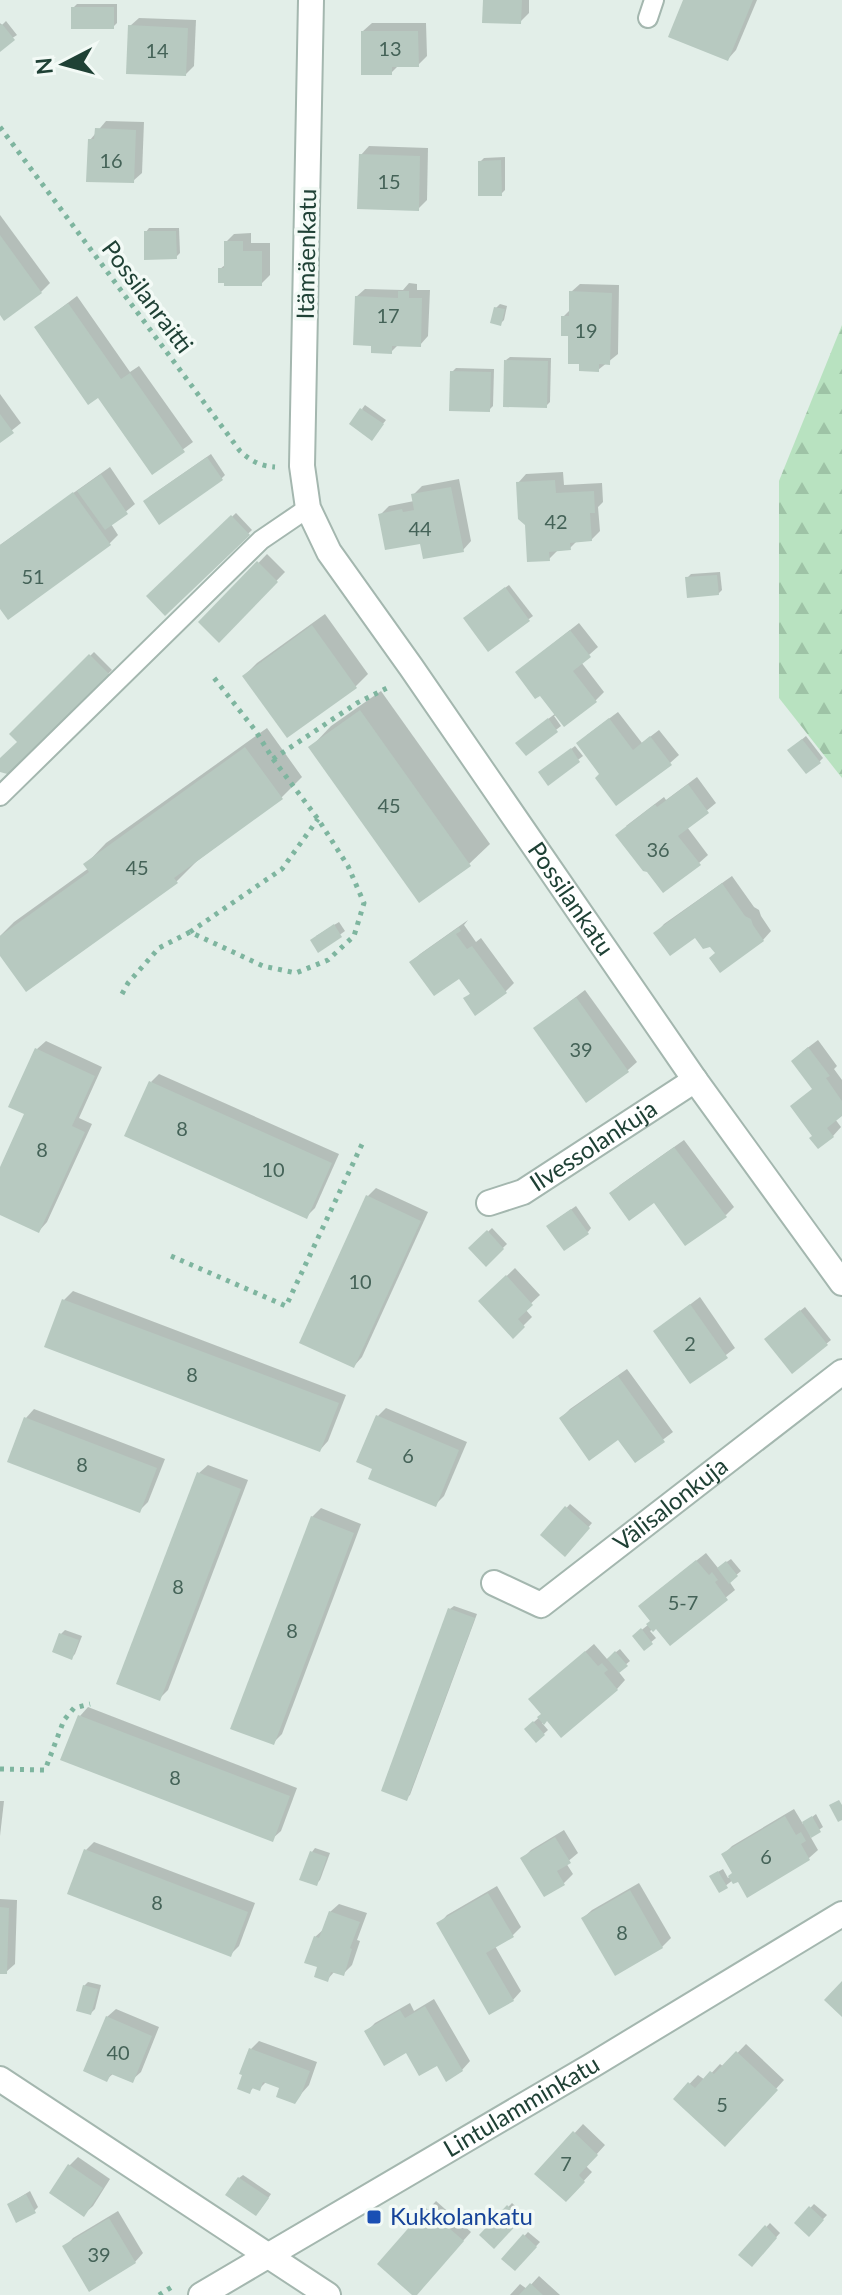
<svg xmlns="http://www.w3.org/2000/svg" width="842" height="2295" font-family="Lato,sans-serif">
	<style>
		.forest { fill: url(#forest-firs) }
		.shadow { fill: #0003 }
		.building { fill: #b7c9c0 }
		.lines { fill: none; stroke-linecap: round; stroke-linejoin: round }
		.service-casing { stroke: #a4b7af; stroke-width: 22 }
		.minor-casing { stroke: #a4b7af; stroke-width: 28 }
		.tertiary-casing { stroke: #a4b7af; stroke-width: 28 }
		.path { stroke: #7eb59f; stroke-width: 5; stroke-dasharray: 4 6; stroke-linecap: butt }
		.service { stroke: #fff; stroke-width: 18 }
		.minor { stroke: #fff; stroke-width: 24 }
		.tertiary { stroke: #fff; stroke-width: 24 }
		.transit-dot { fill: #1a4fb4; stroke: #f3faf6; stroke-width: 3 }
		.labels { text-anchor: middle; stroke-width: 7; stroke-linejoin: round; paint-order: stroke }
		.number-label { font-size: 20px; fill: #456358 }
		.street-label { font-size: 24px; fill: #1f4135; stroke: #f3faf6 }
		.transit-label { font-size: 24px; fill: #164399; stroke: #f3faf6; text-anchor: start }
	</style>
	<defs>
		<pattern id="forest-firs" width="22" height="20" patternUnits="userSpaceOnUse" patternTransform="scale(2)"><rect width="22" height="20" fill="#b8e2c0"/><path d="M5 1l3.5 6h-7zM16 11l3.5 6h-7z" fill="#9ec3a6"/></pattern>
	</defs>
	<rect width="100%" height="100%" fill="#e2eee8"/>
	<polygon class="forest" points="842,325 842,778 779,698 779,481"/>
	<g class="shadow">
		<polygon points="485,0 529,0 529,13 520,22"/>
		<polygon points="685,0 757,0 736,50 728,59"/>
		<polygon points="77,4 117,4 117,23 113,27 73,8"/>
		<polygon points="139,18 196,20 194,66 186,74 130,26"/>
		<polygon points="6,21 17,35 0,46 0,23 2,25"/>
		<polygon points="372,23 426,23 427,56 418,65 399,65 391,73 363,31"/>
		<polygon points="106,121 144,122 142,173 133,181 90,140"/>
		<polygon points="369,146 428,148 427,200 418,209 361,155"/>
		<polygon points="505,157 505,190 501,194 480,162 484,158"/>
		<polygon points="0,215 50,283 41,292 0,312"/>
		<polygon points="149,228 179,228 180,253 176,257 146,232"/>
		<polygon points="251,233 251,243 270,243 270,275 261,284 220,269 226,264 226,242 234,234"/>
		<polygon points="409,283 417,284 417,290 430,290 428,336 420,345 399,344 391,352 356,297 365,289 403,290"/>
		<polygon points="580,284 619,285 618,354 598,370 570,334 563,317 571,309 571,292"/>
		<polygon points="77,296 130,372 139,366 193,442 152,472 98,395 36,327"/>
		<polygon points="500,304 507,306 504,320 500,324 496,308"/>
		<polygon points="510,357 551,358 550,402 546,406 506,360"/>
		<polygon points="456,368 494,369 493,406 489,410 452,372"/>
		<polygon points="0,394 21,423 0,440"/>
		<polygon points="365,405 386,420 375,434 362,409"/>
		<polygon points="211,454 225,475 221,479 149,497"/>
		<polygon points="110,467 135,504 111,524 118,535 110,543 0,606 0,545"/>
		<polygon points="563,472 564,485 602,483 603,502 598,507 600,531 591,540 578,540 570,548 559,549 549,559 518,483 526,474"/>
		<polygon points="459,479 471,541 463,550 422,541 381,514 389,506 414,501 413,495 422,486"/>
		<polygon points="236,513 252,530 165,613 149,596"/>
		<polygon points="267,554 285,572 219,640 201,622"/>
		<polygon points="720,572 722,590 718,594 687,578 691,574"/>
		<polygon points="509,585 533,616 529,619 469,614"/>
		<polygon points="325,614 368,674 355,687 244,676 257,663"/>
		<polygon points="579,623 598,647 581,662 604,692 595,701 554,716 561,726 526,753 522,739 556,713 540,693 517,672"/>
		<polygon points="94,652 112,670 11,773 0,770 0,761 20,742 12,734"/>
		<polygon points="381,691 490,844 469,864 311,747 331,726"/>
		<polygon points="618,712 642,743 659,730 679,755 670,763 601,774 587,735"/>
		<polygon points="267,728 302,777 281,798 197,861 176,882 0,952 0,936 14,922 89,868 86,864 106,843"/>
		<polygon points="806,736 823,758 819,762 794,746"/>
		<polygon points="575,746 583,756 548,783 545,769"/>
		<polygon points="697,777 716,803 687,827 708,855 699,863 626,826 664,797 666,800"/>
		<polygon points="732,876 754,907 759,910 761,916 771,931 763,940 717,952 695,935 656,933 664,924"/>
		<polygon points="468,920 464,925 476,942 481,938 514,983 505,992 465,999 471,993 459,976 412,962 420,954"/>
		<polygon points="339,922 345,931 319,950 316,936"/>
		<polygon points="585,990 637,1062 628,1070 586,1100 535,1028"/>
		<polygon points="818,1040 837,1066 834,1069 842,1080 842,1114 835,1119 841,1127 833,1136 814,1136 814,1088 802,1052"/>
		<polygon points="46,1041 102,1067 79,1118 92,1124 47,1222 39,1231 0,1213 0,1172 26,1113 37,1049"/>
		<polygon points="159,1074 339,1154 315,1208 306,1217 151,1082"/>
		<polygon points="684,1140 734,1207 726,1215 655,1200 612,1194 620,1185"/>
		<polygon points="376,1188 428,1212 362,1357 354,1366 367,1197"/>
		<polygon points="576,1206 591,1228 588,1232 553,1222"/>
		<polygon points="492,1228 507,1244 486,1264 471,1248"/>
		<polygon points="515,1268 540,1295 525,1309 532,1317 513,1336 481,1301"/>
		<polygon points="73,1291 346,1395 328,1441 320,1450 47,1346 64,1300"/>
		<polygon points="700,1297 735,1348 691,1382 655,1331"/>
		<polygon points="805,1307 831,1340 792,1371 770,1335"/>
		<polygon points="627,1369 673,1432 636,1460 619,1437 561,1418 570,1409"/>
		<polygon points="386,1408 467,1442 444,1496 435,1505 375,1468 378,1416"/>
		<polygon points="34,1409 165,1459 148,1502 140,1510 26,1418"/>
		<polygon points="208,1465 248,1480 168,1690 159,1699 199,1473"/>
		<polygon points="570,1504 592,1523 565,1554 543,1535"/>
		<polygon points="321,1508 361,1524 282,1734 273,1743 312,1517"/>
		<polygon points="706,1553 718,1568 731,1559 741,1571 729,1581 735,1590 670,1643 657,1626 650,1631 656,1638 644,1648 634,1636 653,1621 649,1598"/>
		<polygon points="454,1606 477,1614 410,1795 406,1798 450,1609"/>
		<polygon points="65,1630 82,1636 75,1654 72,1657 54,1651 61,1634"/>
		<polygon points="594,1644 607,1659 620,1649 630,1661 618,1671 625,1680 617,1689 547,1718 542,1723 548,1730 536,1741 526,1729 543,1714 540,1691"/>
		<polygon points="88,1707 297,1788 281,1831 272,1839 80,1716"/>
		<polygon points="0,1801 4,1801 0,1836"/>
		<polygon points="794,1809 803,1824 816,1814 823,1827 810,1836 818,1850 809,1858 747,1895 738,1879 733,1880 720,1890 716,1873 723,1869 728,1878 734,1873 724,1854 732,1846"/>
		<polygon points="564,1830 578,1853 566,1863 573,1874 564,1883 544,1895 523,1858 531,1850"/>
		<polygon points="94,1842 255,1903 239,1946 231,1954 86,1850"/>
		<polygon points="315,1848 330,1853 320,1880 316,1884 312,1852"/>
		<polygon points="639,1883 671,1938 662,1947 583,1918 592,1910"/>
		<polygon points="497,1886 521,1927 513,1935 495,1946 521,1991 513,2000 439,1924 447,1915"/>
		<polygon points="0,1899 17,1900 15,1964 6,1972 0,1972"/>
		<polygon points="339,1904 367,1913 357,1940 360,1941 352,1965 343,1974 335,1971 327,1980 320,1966 315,1937 325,1928 330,1912"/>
		<polygon points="88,1982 101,1985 95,2009 91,2013 84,1986"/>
		<polygon points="434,1999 470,2061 462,2070 438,2064 366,2032 375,2023 410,2003 414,2011"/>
		<polygon points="116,2009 159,2027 141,2072 132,2080 114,2073 107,2079 107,2017"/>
		<polygon points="259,2041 317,2062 309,2085 294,2102 282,2086 267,2081 259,2089 254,2087 249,2092 251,2049"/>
		<polygon points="746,2044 784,2080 734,2135 676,2098 698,2075 705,2080 720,2064 724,2067"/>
		<polygon points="583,2124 605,2145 586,2166 592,2172 566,2200 537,2174"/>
		<polygon points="78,2157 110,2179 93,2206 84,2214 69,2166"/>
		<polygon points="243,2175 271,2194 260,2210 239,2178"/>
		<polygon points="30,2191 38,2207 34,2211 9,2204"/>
		<polygon points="436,2201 471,2232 423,2286 380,2264"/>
		<polygon points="512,2203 524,2214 494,2246 482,2235"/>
		<polygon points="814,2204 827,2215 809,2234 797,2222"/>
		<polygon points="118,2211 143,2253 135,2262 65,2247 73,2238"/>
		<polygon points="770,2223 780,2233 752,2264 741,2255"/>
		<polygon points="528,2232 540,2242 515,2269 504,2258"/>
		<polygon points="539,2276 560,2295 510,2295 520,2284 527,2289"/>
	</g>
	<g class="building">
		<polygon points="483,0 522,0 521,24 482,23"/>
		<polygon points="683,0 753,0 728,61 668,37"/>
		<rect x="71" y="7" width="43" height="22"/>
		<polygon points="2,24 15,40 0,52 0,25"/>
		<polygon points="128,25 188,28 186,76 126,74"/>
		<polygon points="361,31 418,31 419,67 392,67 392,75 361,75"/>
		<polygon points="95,128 136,130 134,183 86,182 88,139 94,139"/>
		<polygon points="359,154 420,156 419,211 357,209"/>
		<polygon points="501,160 502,196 478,196 478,161"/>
		<polygon points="144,231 176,231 177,259 144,260"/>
		<polygon points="0,235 42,293 4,321 0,315"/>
		<polygon points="224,241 243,241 243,251 262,251 262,286 224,286 224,283 218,283 218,268 224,268"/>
		<polygon points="398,291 409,291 409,298 422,298 421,347 392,346 392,354 371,353 371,346 353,345 355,296 398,298"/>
		<polygon points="569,291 612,293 610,365 599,364 599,372 579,371 579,364 568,364 568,336 561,336 561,316 569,316"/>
		<polygon points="68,303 121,379 130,373 185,452 152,475 98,398 88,405 34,327"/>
		<polygon points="494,307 505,309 501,326 490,323"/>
		<polygon points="504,360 548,361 547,408 503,407"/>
		<polygon points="450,371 491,372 490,412 449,411"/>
		<polygon points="360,408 384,424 372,441 349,424"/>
		<polygon points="0,414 14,433 0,443"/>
		<polygon points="207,457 223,480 159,525 143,501"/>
		<polygon points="101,474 128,514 105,530 77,491"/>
		<polygon points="555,480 556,493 594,491 595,513 590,513 592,541 570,543 571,550 549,552 550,561 527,562 525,525 518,519 516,482"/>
		<polygon points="451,487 464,552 423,559 420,544 385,550 378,514 402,509 403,512 414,510 411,494"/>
		<polygon points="73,492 111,545 8,620 0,609 0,545"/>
		<polygon points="231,515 250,535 165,616 146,596"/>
		<polygon points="257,561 278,582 219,643 198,622"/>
		<polygon points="717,575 719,595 687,598 685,577"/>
		<polygon points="505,587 530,621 488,652 463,618"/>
		<polygon points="312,625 357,688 287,738 242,676"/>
		<polygon points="570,630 591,657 573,671 597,702 564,727 540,696 535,699 515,672"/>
		<polygon points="89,654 110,675 11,775 0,772 0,758 17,742 9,734"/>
		<polygon points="360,710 471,866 419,903 308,747"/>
		<polygon points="548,718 558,732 526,756 515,743"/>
		<polygon points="609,718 633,750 650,736 672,765 616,806 595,778 599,774 576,743"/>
		<polygon points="802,739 821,763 806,774 787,750"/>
		<polygon points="245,747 283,799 174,878 178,883 26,992 0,956 0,936 89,872 83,864"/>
		<polygon points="571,748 580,762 548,786 538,772"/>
		<polygon points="688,784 709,813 678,836 701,865 663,893 647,872 643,871 615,835 655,804 657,807"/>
		<polygon points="722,883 745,916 751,919 753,925 764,941 720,973 709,958 715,953 710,947 703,949 695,938 670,956 653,933"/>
		<polygon points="334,924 342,937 318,953 310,940"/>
		<polygon points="459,927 461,931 456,934 467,949 472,946 507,993 475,1016 463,998 470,994 459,979 434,996 409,962"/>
		<polygon points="576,997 629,1072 586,1103 533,1028"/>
		<polygon points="808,1047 830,1076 826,1078 842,1101 842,1116 827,1128 834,1137 818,1149 809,1138 812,1136 790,1106 812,1089 791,1061"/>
		<polygon points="35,1048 95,1076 72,1126 85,1132 39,1233 0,1215 0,1167 24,1114 8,1107"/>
		<polygon points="149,1081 332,1163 307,1219 124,1136"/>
		<polygon points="674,1147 727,1217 685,1246 654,1203 629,1221 609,1193"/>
		<polygon points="366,1195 421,1221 354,1368 299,1343"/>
		<polygon points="571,1209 589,1234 564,1251 546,1226"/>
		<polygon points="487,1230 504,1249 486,1267 468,1248"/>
		<polygon points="506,1275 533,1305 518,1319 525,1327 513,1339 478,1301"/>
		<polygon points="62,1299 339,1403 320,1452 44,1347"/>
		<polygon points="690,1304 728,1358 690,1384 653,1331"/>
		<polygon points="800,1310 828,1345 792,1374 764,1339"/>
		<polygon points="618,1376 665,1442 635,1463 618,1440 589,1461 559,1418"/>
		<polygon points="376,1415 459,1450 436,1507 368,1479 372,1469 356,1462"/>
		<polygon points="24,1417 157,1468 140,1513 7,1462"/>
		<polygon points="197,1472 241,1489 160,1701 116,1684"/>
		<polygon points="565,1506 590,1528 565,1557 540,1535"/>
		<polygon points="311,1516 354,1533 274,1745 230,1729"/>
		<polygon points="696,1560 709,1575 712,1572 718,1580 715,1582 728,1600 670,1646 656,1629 653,1632 646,1624 650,1621 638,1606"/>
		<polygon points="726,1561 738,1576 729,1584 717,1568"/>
		<polygon points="448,1608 475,1618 407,1801 381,1791"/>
		<polygon points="641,1628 653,1644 644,1651 632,1636"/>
		<polygon points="59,1633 79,1640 72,1660 52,1652"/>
		<polygon points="585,1651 598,1666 602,1663 608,1670 604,1673 618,1690 561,1738 547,1721 544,1725 537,1717 541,1714 528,1699"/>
		<polygon points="615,1651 628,1666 619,1673 607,1659"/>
		<polygon points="78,1715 290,1796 273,1842 60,1760"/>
		<polygon points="533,1721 545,1735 536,1743 524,1729"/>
		<polygon points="839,1800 842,1805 842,1820 838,1822 829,1805"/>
		<polygon points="785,1816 796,1835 801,1832 806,1841 801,1844 810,1860 747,1898 738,1882 733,1884 728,1876 732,1873 721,1854"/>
		<polygon points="812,1816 821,1832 811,1838 802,1822"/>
		<polygon points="555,1837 571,1863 557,1871 565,1885 544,1897 520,1858"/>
		<polygon points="84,1849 248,1912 231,1957 67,1894"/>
		<polygon points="310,1851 327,1857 317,1886 299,1880"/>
		<polygon points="718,1871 728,1888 719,1893 709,1876"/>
		<polygon points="630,1890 663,1948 615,1976 581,1918"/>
		<polygon points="488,1893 514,1937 486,1953 514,2001 489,2015 436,1923"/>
		<polygon points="0,1907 9,1908 7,1974 0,1974"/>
		<polygon points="329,1911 360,1922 350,1948 352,1949 344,1976 331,1972 328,1982 314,1977 317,1967 304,1963 314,1936 319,1938"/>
		<polygon points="842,1981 842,2017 824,2000"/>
		<polygon points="83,1985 98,1989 91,2015 76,2011"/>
		<polygon points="425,2006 463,2071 446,2082 437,2066 419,2076 406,2053 384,2066 364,2031 400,2010 405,2018"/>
		<polygon points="106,2016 152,2036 133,2083 111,2074 107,2082 83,2071"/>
		<polygon points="249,2048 310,2071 301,2095 295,2104 276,2097 279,2088 263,2082 260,2091 252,2088 250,2094 237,2089 242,2075 239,2074"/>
		<polygon points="736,2051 778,2090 725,2147 673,2099 688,2082 695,2088 710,2071 714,2074"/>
		<polygon points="573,2131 598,2155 579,2175 585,2182 566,2202 534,2174"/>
		<polygon points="68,2164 103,2188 84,2217 49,2193"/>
		<polygon points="238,2177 269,2198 256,2216 225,2195"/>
		<polygon points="26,2194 36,2213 16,2223 7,2204"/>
		<polygon points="507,2205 522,2219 494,2249 479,2235"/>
		<polygon points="809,2206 824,2220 809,2237 794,2223"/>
		<polygon points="426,2208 464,2241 417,2295 412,2295 377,2264"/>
		<polygon points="109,2218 136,2263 89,2292 62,2246"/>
		<polygon points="765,2225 777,2238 752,2267 738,2255"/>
		<polygon points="523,2234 537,2247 515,2271 501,2259"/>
		<polygon points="530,2283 543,2295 519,2295"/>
	</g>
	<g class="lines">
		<g class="service-casing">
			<g id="service">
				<polyline points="648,18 654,0"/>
				<polyline points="0,796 261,540 308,508"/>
			</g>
		</g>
		<g class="minor-casing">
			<g id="minor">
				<path id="s1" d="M489,1203l34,-11 172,-112"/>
				<path id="s2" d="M494,1583l47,22 301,-233"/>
				<polyline points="0,2079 328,2295"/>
			</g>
		</g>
		<g class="tertiary-casing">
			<g id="tertiary">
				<path id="s3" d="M311,0l-9,466 6,42 21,44 82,115 284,413 147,203"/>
				<path id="s4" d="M201,2295l390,-229 251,-152"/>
			</g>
		</g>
		<g class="path">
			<path d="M0,127l240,324c11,10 20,15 35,16"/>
			<polyline points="273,759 357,703 391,686"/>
			<polyline points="190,932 282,869 318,819"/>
			<polyline points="122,994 128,983 159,948 190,932 263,966 296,973 328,960 354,936 364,903 348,866 318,819 273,759 255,730 211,674"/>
			<polyline points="171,1256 286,1306 364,1140"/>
			<polyline points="0,1769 45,1770 64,1720 74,1708 90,1704"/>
			<polyline points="159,2295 175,2285"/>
		</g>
		<use href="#service" class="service"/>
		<use href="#minor" class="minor"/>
		<use href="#tertiary" class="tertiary"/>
	</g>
	<rect class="transit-dot" x="366" y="2209" width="16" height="16" rx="4"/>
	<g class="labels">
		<g class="number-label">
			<text x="390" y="56">13</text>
			<text x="157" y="58">14</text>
			<text x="111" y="168">16</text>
			<text x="389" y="189">15</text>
			<text x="388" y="323">17</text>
			<text x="586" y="338">19</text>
			<text x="556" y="529">42</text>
			<text x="420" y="536">44</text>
			<text x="33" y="584">51</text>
			<text x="389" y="813">45</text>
			<text x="658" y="857">36</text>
			<text x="137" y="875">45</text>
			<text x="581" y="1057">39</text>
			<text x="182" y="1136">8</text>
			<text x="42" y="1157">8</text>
			<text x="273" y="1177">10</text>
			<text x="360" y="1289">10</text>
			<text x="690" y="1351">2</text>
			<text x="192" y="1382">8</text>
			<text x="408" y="1463">6</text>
			<text x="82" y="1472">8</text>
			<text x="178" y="1594">8</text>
			<text x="683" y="1610">5-7</text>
			<text x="292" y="1638">8</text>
			<text x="175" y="1785">8</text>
			<text x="766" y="1864">6</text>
			<text x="157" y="1910">8</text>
			<text x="622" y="1940">8</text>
			<text x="118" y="2060">40</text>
			<text x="722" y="2112">5</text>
			<text x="566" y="2171">7</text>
			<text x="99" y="2262">39</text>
		</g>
		<g class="street-label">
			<text transform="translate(307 254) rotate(-89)" y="8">Itämäenkatu</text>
			<text transform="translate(147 297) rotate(53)" y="8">Possilanraitti</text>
			<text dy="8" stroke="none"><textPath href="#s3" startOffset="980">Possilankatu</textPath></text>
			<text dy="8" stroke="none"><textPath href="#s1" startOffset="120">Ilvessolankuja</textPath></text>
			<text dy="8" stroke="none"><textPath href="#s2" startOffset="216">Välisalonkuja</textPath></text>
			<text dy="8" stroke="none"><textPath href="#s4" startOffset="372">Lintulamminkatu</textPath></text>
		</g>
		<g class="transit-label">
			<text x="390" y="2225">Kukkolankatu</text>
		</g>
	</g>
	<g transform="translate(64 64) rotate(264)" stroke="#f3faf6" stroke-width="6" paint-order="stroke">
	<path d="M0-6L14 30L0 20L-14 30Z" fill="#1f4135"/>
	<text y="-12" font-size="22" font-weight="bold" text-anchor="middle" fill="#1f4135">N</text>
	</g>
</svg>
